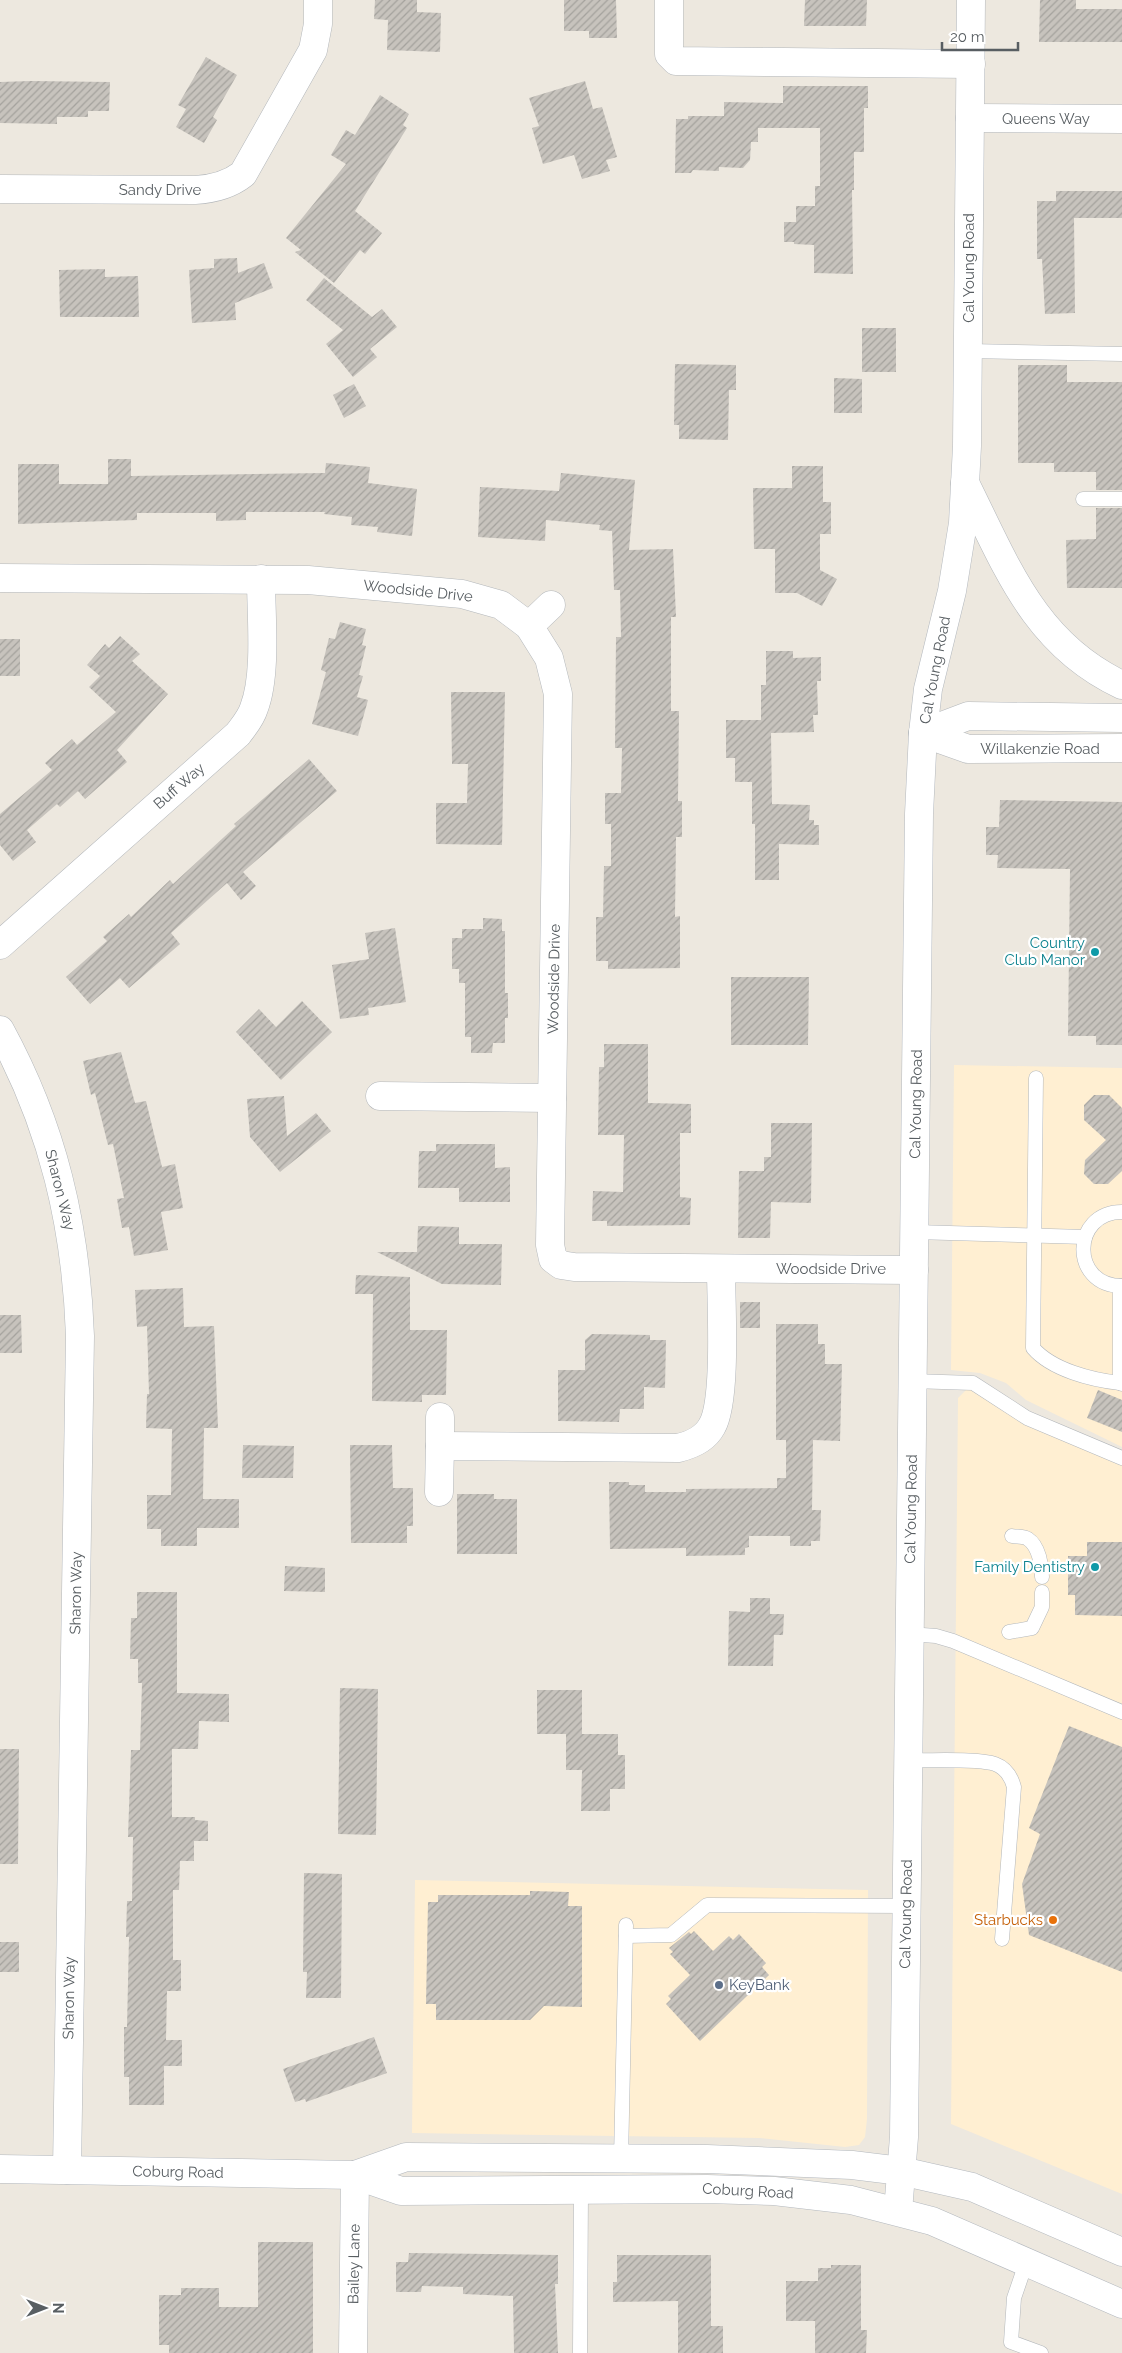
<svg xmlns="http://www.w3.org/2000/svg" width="1122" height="2353" font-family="Raleway,sans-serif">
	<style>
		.commercial { fill: #ffefd2 }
		.building { fill: url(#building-hatch) }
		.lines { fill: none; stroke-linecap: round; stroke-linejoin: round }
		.service-casing { stroke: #b3b7bb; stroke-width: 15 }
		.minor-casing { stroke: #b3b7bb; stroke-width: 29 }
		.tertiary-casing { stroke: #b3b7bb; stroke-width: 29 }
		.secondary-casing { stroke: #b3b8be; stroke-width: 29 }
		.service { stroke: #fff; stroke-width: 14 }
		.minor { stroke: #fff; stroke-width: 28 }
		.tertiary { stroke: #fff; stroke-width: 28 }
		.secondary { stroke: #fff; stroke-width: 28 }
		.culture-dot { fill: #0f9aa8; stroke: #fff; stroke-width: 2 }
		.food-dot { fill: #e8710a; stroke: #fff; stroke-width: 2 }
		.service-dot { fill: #5c6f8a; stroke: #fff; stroke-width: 2 }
		.labels { text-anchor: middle; stroke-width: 4.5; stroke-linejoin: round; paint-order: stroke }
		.street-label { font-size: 15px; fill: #585e62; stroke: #fff }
		.culture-label { font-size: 15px; fill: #0d838f; stroke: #fff; text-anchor: end }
		.food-label { font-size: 15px; fill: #c56008; stroke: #fff; text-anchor: end }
		.service-label { font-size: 15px; fill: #4e5e75; stroke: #fff; text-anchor: start }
	</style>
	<defs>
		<pattern id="building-hatch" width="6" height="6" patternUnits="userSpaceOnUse" patternTransform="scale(1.25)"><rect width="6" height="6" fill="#c7c3bd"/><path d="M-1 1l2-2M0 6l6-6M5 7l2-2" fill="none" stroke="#a4a29d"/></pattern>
	</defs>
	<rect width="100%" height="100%" fill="#ede8df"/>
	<g class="commercial">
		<polygon points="954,1065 1122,1068 1122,1447 1026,1400 1006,1383 980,1373 951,1370"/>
		<polygon points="973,1383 1027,1418 1122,1458 1122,2194 951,2124 958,1398"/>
		<polygon points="415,1880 868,1890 867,2119 865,2137 859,2145 845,2147 760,2138 412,2133"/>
	</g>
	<g class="building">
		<polygon points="375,0 417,0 417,12 441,13 440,52 387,50 388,20 374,19"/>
		<polygon points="564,0 616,0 617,38 589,38 589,31 564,31"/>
		<polygon points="805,0 867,0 866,26 804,26"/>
		<polygon points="1040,0 1076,0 1076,9 1122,9 1122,42 1039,42"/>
		<polygon points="206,57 237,75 213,117 217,120 204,143 176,127 186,109 178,105"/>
		<polygon points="31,81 110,82 109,111 88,111 88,117 57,117 57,124 0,123 0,82"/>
		<polygon points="585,81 593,109 602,107 617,157 606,160 610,171 582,179 574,155 543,164 532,128 539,126 529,98"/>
		<polygon points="783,86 868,86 868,108 864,108 864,152 854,152 854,190 852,190 853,274 814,273 814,245 794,244 794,242 784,242 784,222 796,222 796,206 815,206 815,186 820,186 820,128 758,128 758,142 751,142 750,160 743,168 719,167 719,171 693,170 691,173 675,173 676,119 688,119 688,116 724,116 724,102 783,103"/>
		<polygon points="380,95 409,114 403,125 407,128 355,211 382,233 365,254 360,250 334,283 295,252 301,250 286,238 346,164 331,155 346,130 355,135"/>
		<polygon points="1056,191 1122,191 1122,218 1074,218 1075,313 1045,314 1042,259 1037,259 1037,201 1056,201"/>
		<polygon points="237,258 238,273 264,263 273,288 235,303 236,320 192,323 189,270 214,268 214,259"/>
		<polygon points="105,269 105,277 138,276 139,317 60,317 59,270"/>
		<polygon points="324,278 372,317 382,309 397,327 370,349 377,357 353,377 326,344 343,330 306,300"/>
		<rect x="862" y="328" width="34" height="44"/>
		<polygon points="675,364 736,365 736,390 729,390 728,440 679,439 679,425 674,425"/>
		<polygon points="1018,365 1067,365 1067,382 1122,382 1122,490 1096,490 1096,472 1054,472 1054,463 1018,463"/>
		<polygon points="834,378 862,379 862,413 834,413"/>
		<polygon points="354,384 366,406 344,418 333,395"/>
		<polygon points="108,459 131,459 131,476 325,473 326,463 370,467 368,483 417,489 412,536 377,532 378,527 351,525 352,517 324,514 325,512 246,512 246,520 216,521 216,513 137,513 137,520 18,524 18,464 59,464 59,484 108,484"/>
		<polygon points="792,466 823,466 823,502 831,502 831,534 820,534 820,570 837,579 822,606 797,593 775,593 775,549 754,549 753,488 792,488"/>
		<polygon points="561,473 635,480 629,550 673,549 676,617 671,617 671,711 679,711 678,801 682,801 682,837 676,837 675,917 680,916 680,968 608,969 608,961 596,961 596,917 603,917 604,866 611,866 611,824 605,824 605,793 621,793 622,748 615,748 616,637 621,637 620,590 614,590 612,531 599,530 600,525 546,520 545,541 478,537 480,487 559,491"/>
		<polygon points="1096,508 1122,508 1122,588 1067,588 1066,540 1096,539"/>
		<polygon points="340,622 366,629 362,645 366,646 359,675 363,676 357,697 368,700 358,736 312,724 326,672 321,670 329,638 335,639"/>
		<polygon points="120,636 140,654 132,661 168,694 117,750 127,762 85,799 78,791 60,807 57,804 27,830 36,842 13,861 0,845 0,814 52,770 45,763 72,739 77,745 116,712 89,687 100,676 87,665 105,644 109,648"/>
		<rect x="0" y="639" width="20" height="37"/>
		<polygon points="766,651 793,651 793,658 821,657 821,681 817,681 818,715 813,715 814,732 771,733 772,804 810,805 809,820 814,820 814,825 819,825 819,845 779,844 779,880 755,880 755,824 752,824 752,782 735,782 735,758 726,758 726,720 761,720 761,685 766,685"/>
		<polygon points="451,692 505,692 502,845 436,844 436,803 467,803 468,764 452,764"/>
		<polygon points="309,759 337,791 243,872 256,886 241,900 227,883 171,933 180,944 129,988 120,978 90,1004 66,977 107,941 103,937 129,914 131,917 170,880 173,884 236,826 234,824"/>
		<polygon points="1000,800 1122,802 1122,1045 1096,1045 1096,1036 1068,1036 1070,869 997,868 998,855 986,855 986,827 999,827"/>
		<polygon points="483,918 502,919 502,931 505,931 505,993 508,993 508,1018 505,1018 505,1043 493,1043 492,1053 471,1053 471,1037 465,1037 465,983 459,983 459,969 452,969 452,938 462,938 462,929 483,929"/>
		<polygon points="395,928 406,1002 368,1008 369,1015 340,1019 332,965 369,959 365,933"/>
		<polygon points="731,977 809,977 808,1045 731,1045"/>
		<polygon points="302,1001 332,1032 281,1080 236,1032 259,1009 276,1027"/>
		<polygon points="604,1044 648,1044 648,1103 691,1104 691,1133 680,1133 680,1197 691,1198 690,1225 607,1226 607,1221 592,1221 593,1191 623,1192 624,1135 598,1135 599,1067 604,1067"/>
		<polygon points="121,1052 135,1103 146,1101 162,1167 175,1164 183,1208 161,1212 168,1250 134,1256 129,1227 122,1228 117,1199 124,1198 113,1144 108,1145 95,1093 91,1095 83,1061"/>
		<polygon points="1094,1095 1109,1095 1122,1108 1122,1171 1108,1184 1094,1184 1084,1174 1085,1160 1106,1140 1084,1120 1084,1105"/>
		<polygon points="284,1096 287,1136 316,1113 331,1131 280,1172 250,1137 247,1099"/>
		<polygon points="771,1123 812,1123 811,1203 771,1202 770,1238 738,1238 739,1171 764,1171 764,1157 771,1157"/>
		<polygon points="436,1144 495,1144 495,1168 510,1167 510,1202 459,1202 459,1188 418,1188 419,1151 436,1151"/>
		<polygon points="418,1226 459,1227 459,1244 502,1244 501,1285 442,1284 377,1252 417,1252"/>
		<polygon points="356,1275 410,1277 410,1330 447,1330 446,1395 422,1395 422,1402 372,1401 373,1294 355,1294"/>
		<polygon points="183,1288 184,1327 214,1326 218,1428 204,1428 203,1499 239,1499 239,1528 197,1528 197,1546 161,1546 161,1529 147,1529 147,1495 171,1495 172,1429 146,1428 147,1394 149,1394 147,1326 137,1327 135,1290"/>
		<rect x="740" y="1302" width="20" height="26"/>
		<polygon points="0,1315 21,1315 22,1353 0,1353"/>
		<polygon points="776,1324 818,1324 818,1344 825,1344 825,1364 842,1364 840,1441 813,1440 812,1510 821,1510 820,1541 811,1541 811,1546 790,1546 790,1536 749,1536 749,1547 745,1548 745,1555 686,1556 686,1548 610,1549 609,1482 629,1482 629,1485 645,1485 645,1492 686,1492 686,1489 777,1488 777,1478 786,1478 786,1440 776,1440"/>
		<polygon points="592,1334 650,1335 650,1340 666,1340 665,1388 644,1387 644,1409 620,1409 619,1422 558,1421 558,1370 585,1370 585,1340"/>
		<polygon points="1098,1390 1122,1400 1122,1432 1087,1418"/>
		<polygon points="243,1445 294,1446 293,1478 242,1478"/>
		<polygon points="350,1445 392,1445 393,1488 413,1488 413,1526 407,1526 407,1543 351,1543"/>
		<polygon points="457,1494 494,1494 494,1499 517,1499 517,1554 457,1554"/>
		<polygon points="1087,1542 1122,1542 1122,1616 1075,1615 1075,1595 1068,1595 1068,1556 1087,1556"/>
		<polygon points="285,1566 325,1568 325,1592 284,1591"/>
		<polygon points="137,1592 177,1592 177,1693 229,1694 229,1722 199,1721 198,1749 172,1749 172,1817 195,1817 195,1820 208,1821 208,1841 194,1841 194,1861 180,1861 179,1890 173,1890 173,1960 181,1960 181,1991 167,1991 166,2040 182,2040 182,2066 164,2066 164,2105 129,2105 129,2077 124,2077 124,2027 127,2027 129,1937 126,1937 127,1901 132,1901 133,1837 128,1837 131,1750 140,1750 142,1683 138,1683 138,1659 130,1659 131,1618 137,1618"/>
		<polygon points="750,1598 770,1598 770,1614 784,1614 783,1635 774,1635 773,1666 728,1666 729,1611 750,1612"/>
		<polygon points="340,1688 378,1689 376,1835 338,1834"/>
		<rect x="537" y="1690" width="45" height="44"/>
		<polygon points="1069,1726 1122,1747 1122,1972 1029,1935 1022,1884 1040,1834 1029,1828"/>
		<polygon points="566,1734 618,1734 618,1755 625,1755 625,1789 610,1789 610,1811 581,1811 582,1770 566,1770"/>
		<polygon points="0,1749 19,1749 18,1864 0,1864"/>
		<polygon points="304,1873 342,1874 341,1998 306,1998 307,1972 303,1972"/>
		<polygon points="530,1891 569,1892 568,1906 582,1906 582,2007 544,2006 530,2020 436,2020 436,2004 426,2004 428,1902 438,1902 438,1895 530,1895"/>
		<polygon points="694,1931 713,1951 729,1936 733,1940 739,1934 766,1963 762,1967 769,1975 700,2041 666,2004 671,1999 668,1996 690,1975 670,1954 673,1952 669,1948 689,1932 691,1934"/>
		<rect x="0" y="1942" width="19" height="30"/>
		<polygon points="374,2037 387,2073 306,2102 305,2099 295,2102 283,2069"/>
		<polygon points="258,2242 313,2242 313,2353 169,2353 169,2345 159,2345 159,2295 181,2295 181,2288 219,2288 219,2307 258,2307"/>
		<polygon points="409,2253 558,2255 558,2284 555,2284 558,2353 514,2353 513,2296 463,2294 463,2287 422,2286 421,2292 396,2292 396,2262 408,2262"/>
		<polygon points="617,2255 711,2255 711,2326 723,2326 723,2353 678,2353 678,2301 613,2302 613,2282 617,2282"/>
		<polygon points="831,2265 861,2265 861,2330 867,2330 866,2353 815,2353 815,2321 786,2321 786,2281 818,2281 818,2268 831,2268"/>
	</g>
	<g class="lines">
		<g class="service-casing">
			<g id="service">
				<polyline points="968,351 1122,354"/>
				<polyline points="1083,499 1122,499"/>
				<path d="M1036,1078l-3,270c19,22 59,32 87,35"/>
				<path d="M1122,1212c-51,0 -52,74 0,74"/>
				<polyline points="915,1232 1085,1237"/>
				<polyline points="1120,1286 1120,1383 1122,1384"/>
				<polyline points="912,1381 973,1383 1027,1418 1122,1458"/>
				<path d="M1012,1536c5,1 12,0 16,3 11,7 14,27 14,38"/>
				<polyline points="1009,1632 1032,1628 1042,1607 1042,1592"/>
				<polyline points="909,1634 936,1636 953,1641 1122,1712"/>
				<path d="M908,1760c20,1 71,-2 87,4 11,4 16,12 19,23l-12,152"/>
				<polyline points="626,1936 671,1935 707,1905 907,1906"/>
				<polyline points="621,2160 626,1925"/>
				<polyline points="1026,2263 1014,2298 1011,2342 1041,2353"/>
				<polyline points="580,2353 581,2191"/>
			</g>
		</g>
		<g class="minor-casing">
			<g id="minor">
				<polyline points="669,0 669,54 676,61 971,64"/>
				<polyline points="970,118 1122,119"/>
				<path d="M0,189l195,1c19,-1 34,-5 48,-16l70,-124 5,-26v-24"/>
				<polyline points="0,578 308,580 462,594 501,605 529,626 549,658 558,694 550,1245 553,1259 561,1265 574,1267 914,1270"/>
				<polyline points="529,626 551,605"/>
				<path d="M0,945l238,-211c6,-8 13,-16 16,-26 13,-34 7,-92 7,-129"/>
				<path d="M0,1030c53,97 76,195 80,306l-13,834"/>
				<polyline points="380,1096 552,1098"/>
				<polyline points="440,1446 440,1417"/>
				<path d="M439,1492l1,-46 238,2c13,-3 27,-9 34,-22 15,-26 9,-124 9,-157"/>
			</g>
		</g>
		<g class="tertiary-casing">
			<g id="tertiary">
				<path d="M965,483c41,82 69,161 157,202"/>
				<polyline points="923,733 968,716 1122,718"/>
				<polyline points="923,733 968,749 1122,748"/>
				<polyline points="353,2353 355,2175"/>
			</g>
		</g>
		<g class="secondary-casing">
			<g id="secondary">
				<polyline points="0,2169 355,2175 401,2191 707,2189 774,2191 851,2200 932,2221 1122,2304"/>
				<polyline points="355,2175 406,2157 707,2159 852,2165 901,2171 972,2187 1122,2252"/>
				<polyline points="898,2211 904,2137 919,814 923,733 928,689 952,591 963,523 967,446 971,0"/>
			</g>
		</g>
		<use href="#service" class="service"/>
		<use href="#minor" class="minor"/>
		<use href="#tertiary" class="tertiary"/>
		<use href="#secondary" class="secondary"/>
	</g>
	<g class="culture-dot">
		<circle cx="1095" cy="952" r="5"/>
		<circle cx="1095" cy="1567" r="5"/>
	</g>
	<circle class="food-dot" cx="1053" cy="1920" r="5"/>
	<circle class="service-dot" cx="719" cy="1985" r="5"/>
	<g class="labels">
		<g class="street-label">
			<text x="1046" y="124">Queens Way</text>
			<text x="160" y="195">Sandy Drive</text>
			<text transform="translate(969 268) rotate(-90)" y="5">Cal Young Road</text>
			<text transform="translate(418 591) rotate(6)" y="5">Woodside Drive</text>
			<text transform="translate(935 670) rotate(-79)" y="5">Cal Young Road</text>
			<text x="1040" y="754">Willakenzie Road</text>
			<text transform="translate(179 786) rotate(-41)" y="5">Buff Way</text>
			<text transform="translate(554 979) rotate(-89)" y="5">Woodside Drive</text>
			<text transform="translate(916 1104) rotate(-89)" y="5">Cal Young Road</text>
			<text transform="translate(60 1190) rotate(76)" y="5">Sharon Way</text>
			<text x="831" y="1274">Woodside Drive</text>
			<text transform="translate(911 1509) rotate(-89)" y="5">Cal Young Road</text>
			<text transform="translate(76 1593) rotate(-89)" y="5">Sharon Way</text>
			<text transform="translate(906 1914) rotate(-89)" y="5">Cal Young Road</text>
			<text transform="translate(69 1998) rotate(-89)" y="5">Sharon Way</text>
			<text transform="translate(178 2172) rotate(1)" y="5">Coburg Road</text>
			<text transform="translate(748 2191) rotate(3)" y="5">Coburg Road</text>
			<text transform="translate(354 2264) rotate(-89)" y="5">Bailey Lane</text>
		</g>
		<g class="culture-label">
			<text x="1085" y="948">Country<tspan x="1085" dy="17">Club Manor</tspan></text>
			<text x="1085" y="1572">Family Dentistry</text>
		</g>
		<g class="food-label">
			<text x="1043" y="1925">Starbucks</text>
		</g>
		<g class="service-label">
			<text x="729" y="1990">KeyBank</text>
		</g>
	</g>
	<g transform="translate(45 2308) rotate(90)" stroke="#ffffff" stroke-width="4" paint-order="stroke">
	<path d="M0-4L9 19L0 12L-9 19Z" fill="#585e62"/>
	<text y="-8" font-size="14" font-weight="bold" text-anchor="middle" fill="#585e62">N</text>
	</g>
	<path d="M942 42v8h76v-8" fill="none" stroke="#585e62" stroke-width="2.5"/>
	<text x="950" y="42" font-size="15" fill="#585e62" stroke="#ffffff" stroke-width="4" paint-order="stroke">20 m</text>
</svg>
